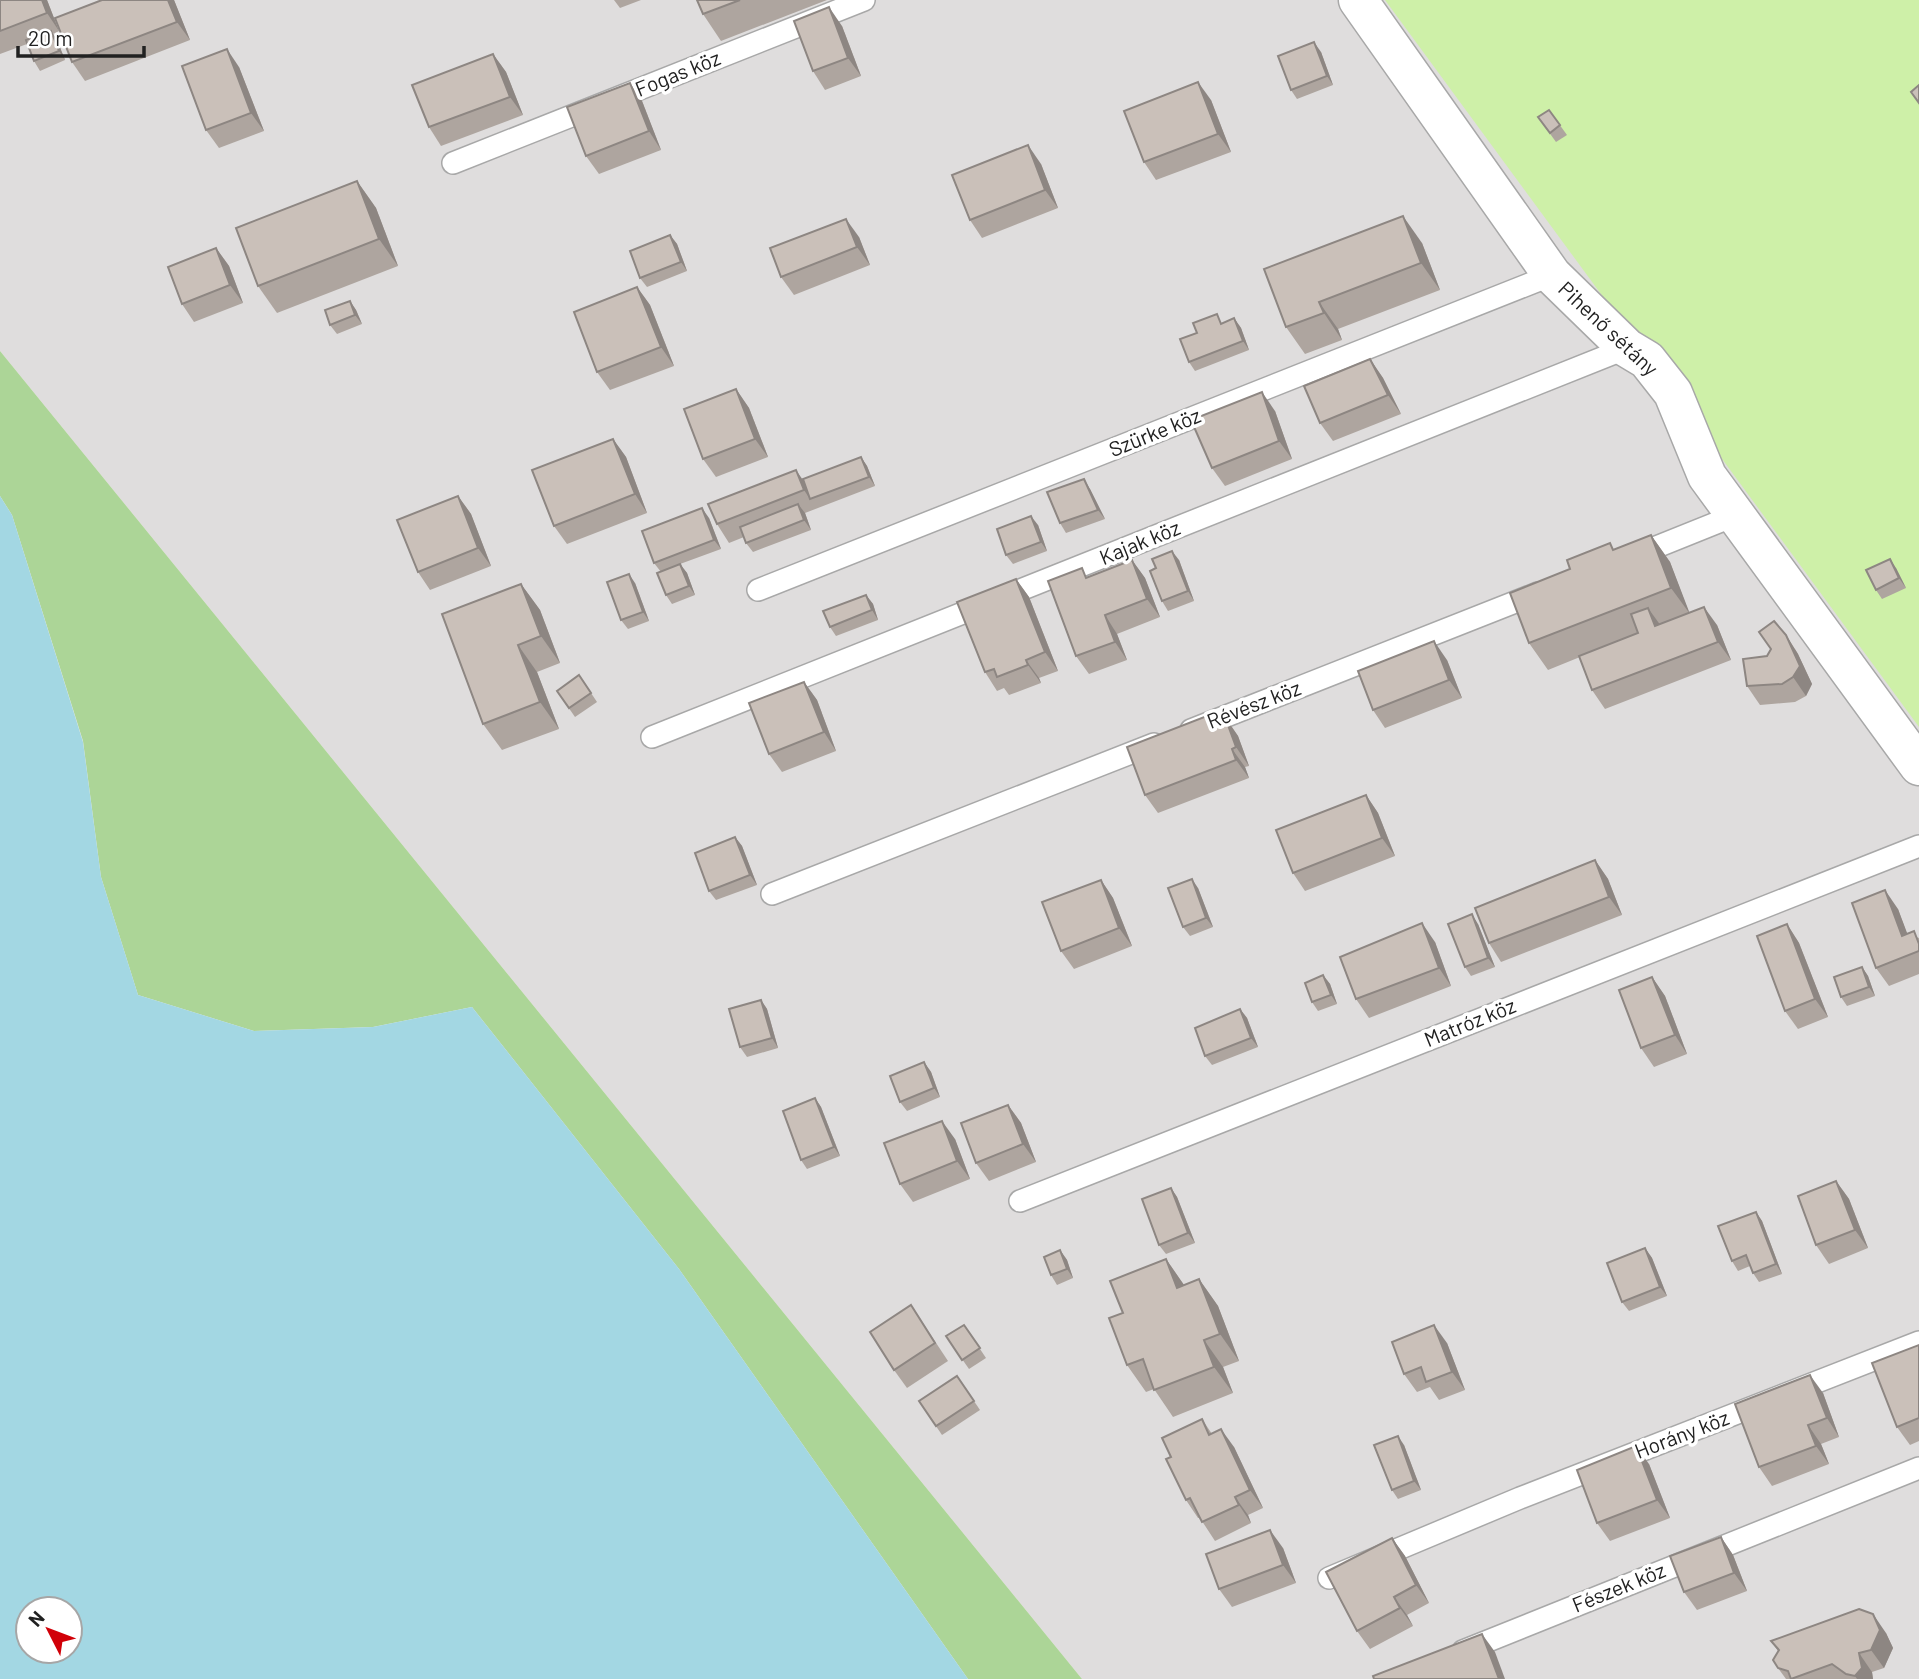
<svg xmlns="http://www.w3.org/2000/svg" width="1919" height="1679" font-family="Barlow,sans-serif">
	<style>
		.residential { fill: #dfdddd }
		.grass { fill: #cef0a8 }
		.forest { fill: #acd597 }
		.water { fill: #a3d7e3; fill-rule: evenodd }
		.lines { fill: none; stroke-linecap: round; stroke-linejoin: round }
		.lane-casing { stroke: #a8a8a8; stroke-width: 24 }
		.street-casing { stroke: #a8a8a8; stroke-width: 41 }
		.lane { stroke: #fff; stroke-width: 21 }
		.street { stroke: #fff; stroke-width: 38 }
		.wall { fill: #aea59f }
		.shaded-wall { fill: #8d8682 }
		.building { fill: #cac0b9; stroke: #8d8682; stroke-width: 2 }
		.labels { text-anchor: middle; stroke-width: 7; stroke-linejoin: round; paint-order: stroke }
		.street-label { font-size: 21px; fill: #212121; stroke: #fff }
	</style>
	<rect width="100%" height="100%" fill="#f2eee6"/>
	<polygon class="residential" points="0,0 1392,0 1919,715 1919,1679 1082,1679 0,351"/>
	<polygon class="grass" points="1385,0 1919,0 1919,727"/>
	<polygon class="forest" points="0,351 1082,1679 968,1679 679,1269 472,1007 373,1027 254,1031 138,995 101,877 83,741 12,515 0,496"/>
	<path class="water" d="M0,496l12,19 71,227 18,135 37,118 116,36 119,-4 99,-20 207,262 289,410h-968zM28,1609h42v42h-42z"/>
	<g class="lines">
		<g class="lane-casing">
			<g id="lane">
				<polyline points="453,163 864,0"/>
				<polyline points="1634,556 1736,515"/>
				<polyline points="758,590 1552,275"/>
				<polyline points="1191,730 1538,593"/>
				<polyline points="652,737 1627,348"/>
				<polyline points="772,894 1154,744"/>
				<polyline points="1020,1201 1919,846"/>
				<polyline points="1329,1578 1520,1498 1919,1342"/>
				<polyline points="1463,1651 1919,1468"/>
			</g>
		</g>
		<g class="street-casing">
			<polyline id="street" points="1358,0 1552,275 1627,348 1647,360 1673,393 1707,476 1919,766"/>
		</g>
		<use href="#lane" class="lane"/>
		<use href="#street" class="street"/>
	</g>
	<g class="wall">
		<polygon points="0,0 47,0 59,31 53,34 57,40 65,60 40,71 34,61 27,44 0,54"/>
		<polygon points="102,0 174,0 190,40 85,81 72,62"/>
		<polygon points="614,0 641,0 620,8"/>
		<polygon points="697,0 827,0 721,41 703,14"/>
		<polygon points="842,26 861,76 825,90 813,71"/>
		<polygon points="1321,52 1333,85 1297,99 1291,90"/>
		<polygon points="493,54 506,72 523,115 441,146 429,127"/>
		<polygon points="239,67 264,131 219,148 206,130"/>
		<polygon points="630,83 642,101 661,150 599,174 586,156"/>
		<polygon points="1211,100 1231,152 1156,180 1144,162"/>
		<polygon points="1549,110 1567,135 1556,142 1538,117"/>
		<polygon points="1041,164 1058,208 982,238 970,220"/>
		<polygon points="357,181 376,208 398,266 277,313 258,286"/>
		<polygon points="670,235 677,244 687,271 647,287 640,278"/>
		<polygon points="859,237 870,265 794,295 781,277"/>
		<polygon points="1422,243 1440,290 1338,329 1342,340 1305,354 1286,327 1264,269"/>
		<polygon points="216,248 229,266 243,303 194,322 182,304"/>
		<polygon points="637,287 650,305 674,366 610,390 597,372"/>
		<polygon points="350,301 356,310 362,324 337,334 330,325"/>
		<polygon points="1234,318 1241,328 1249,350 1195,371 1189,362 1223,323"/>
		<polygon points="1370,359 1383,378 1401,414 1333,441 1320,423"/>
		<polygon points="736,389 749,408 768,457 716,477 703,459"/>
		<polygon points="1275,411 1292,459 1225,486 1212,468"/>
		<polygon points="613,439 626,457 647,513 567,544 554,526"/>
		<polygon points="861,457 867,466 875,486 805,513 811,530 753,552 746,543 744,537 729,543 717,524 803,479"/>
		<polygon points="1090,489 1105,519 1066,533 1060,523"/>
		<polygon points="458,496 471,514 491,566 430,590 418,572"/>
		<polygon points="709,518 721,549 680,564 687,573 695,595 672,604 666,595 661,572 654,563"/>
		<polygon points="1038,525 1047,551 1013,564 1006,555"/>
		<polygon points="1651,535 1670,562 1689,613 1717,625 1731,660 1605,709 1592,690 1580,657 1548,670 1529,643 1570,569 1615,549"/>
		<polygon points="1132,560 1145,578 1160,617 1117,634 1127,660 1089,674 1076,656 1088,577"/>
		<polygon points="1179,560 1194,601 1168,611 1162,601"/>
		<polygon points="1896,568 1906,588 1882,599 1876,590"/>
		<polygon points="1016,579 1029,597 1058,671 1039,678 1041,683 1009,695 1004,688 997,691 985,672"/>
		<polygon points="635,583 649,621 628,629 621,620"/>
		<polygon points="521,584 540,610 560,663 537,672 559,729 502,750 483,724"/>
		<polygon points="866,595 873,604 878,620 836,636 830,627"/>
		<polygon points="1786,635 1798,654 1812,684 1806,696 1795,702 1760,705 1747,686 1767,656"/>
		<polygon points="1447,660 1462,698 1385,728 1373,710"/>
		<polygon points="579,675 597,702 575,717 557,691"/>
		<polygon points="804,682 817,700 836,751 782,772 769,754"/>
		<polygon points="1212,714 1216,721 1225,717 1238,736 1249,766 1245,767 1249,778 1158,813 1145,795"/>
		<polygon points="1366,795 1378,813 1395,856 1305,891 1293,873"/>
		<polygon points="735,837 742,846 757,885 716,900 709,891"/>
		<polygon points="1595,860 1608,879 1622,915 1501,962 1489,943"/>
		<polygon points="1101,880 1113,898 1132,946 1074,969 1061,951"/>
		<polygon points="1198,888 1213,927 1190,936 1183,927"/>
		<polygon points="1898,909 1907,934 1919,938 1919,974 1889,986 1876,968"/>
		<polygon points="1478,924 1495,967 1471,976 1465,967"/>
		<polygon points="1787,924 1799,943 1828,1017 1798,1029 1785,1011"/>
		<polygon points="1435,942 1451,986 1369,1018 1356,999"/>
		<polygon points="1862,967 1868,976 1875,996 1847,1006 1841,997"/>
		<polygon points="1323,975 1330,984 1337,1004 1318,1011 1312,1002"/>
		<polygon points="1652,977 1665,996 1687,1054 1654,1067 1641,1048"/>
		<polygon points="761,1000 767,1009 778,1048 747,1057 740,1047"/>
		<polygon points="1240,1009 1247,1018 1258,1047 1212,1065 1205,1056"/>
		<polygon points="924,1062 931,1072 940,1097 907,1111 900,1102"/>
		<polygon points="815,1098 821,1107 840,1156 807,1169 801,1160"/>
		<polygon points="1008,1105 1021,1123 1036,1162 989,1181 976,1163"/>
		<polygon points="955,1139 970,1179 913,1202 900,1184"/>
		<polygon points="1836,1181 1849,1199 1868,1248 1829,1264 1816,1245"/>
		<polygon points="1171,1188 1177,1197 1195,1243 1166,1254 1159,1245"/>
		<polygon points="1756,1212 1762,1221 1782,1274 1759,1282 1753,1273 1750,1266 1738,1271 1732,1261"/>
		<polygon points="1645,1248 1652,1258 1667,1296 1629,1311 1622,1302"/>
		<polygon points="1060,1250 1067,1260 1073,1278 1057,1285 1051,1275"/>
		<polygon points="1166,1259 1184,1285 1199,1279 1218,1306 1239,1361 1223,1367 1233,1393 1173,1417 1154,1389 1146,1392 1127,1365 1123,1313"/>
		<polygon points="911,1305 948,1361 907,1388 894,1370"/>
		<polygon points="964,1325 986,1358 969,1369 946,1336"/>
		<polygon points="1447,1343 1465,1390 1439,1400 1430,1387 1417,1392 1404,1374"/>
		<polygon points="1919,1345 1919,1441 1910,1445 1897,1427"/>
		<polygon points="957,1376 980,1410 942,1435 919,1401"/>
		<polygon points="1823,1393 1839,1437 1821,1444 1829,1464 1772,1486 1759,1467"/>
		<polygon points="1202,1419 1212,1434 1234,1447 1263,1508 1248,1515 1251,1523 1215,1541 1200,1518 1198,1518 1186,1500 1171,1457"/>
		<polygon points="1404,1445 1421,1490 1398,1499 1392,1490"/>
		<polygon points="1649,1464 1670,1518 1610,1541 1597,1523"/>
		<polygon points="1721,1537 1733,1555 1747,1591 1697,1610 1684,1592"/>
		<polygon points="1392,1538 1405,1556 1429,1603 1407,1615 1413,1626 1370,1649 1357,1631"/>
		<polygon points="1283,1548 1296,1583 1232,1607 1219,1589"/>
		<polygon points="1886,1633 1893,1648 1884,1668 1872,1672 1873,1679 1786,1679 1778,1668 1778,1651 1771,1641"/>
	</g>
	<g class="shaded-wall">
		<polygon points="42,0 47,0 59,31 47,13"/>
		<polygon points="168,0 174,0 190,40 177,22"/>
		<polygon points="829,7 842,26 861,76 848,58"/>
		<polygon points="51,31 57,40 65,60 59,51"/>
		<polygon points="1314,42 1321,52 1333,85 1327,76"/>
		<polygon points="227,49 239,67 264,131 251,113"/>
		<polygon points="493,54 506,72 523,115 510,97"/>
		<polygon points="1198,82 1211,100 1231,152 1218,134"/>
		<polygon points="630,83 642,101 661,150 649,131"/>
		<polygon points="1028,145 1041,164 1058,208 1045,190"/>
		<polygon points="357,181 376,208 398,266 379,239"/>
		<polygon points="1403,216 1422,243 1440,290 1421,263"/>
		<polygon points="846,219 859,237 870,265 857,247"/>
		<polygon points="670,235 677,244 687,271 681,262"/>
		<polygon points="216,248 229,266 243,303 230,285"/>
		<polygon points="637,287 650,305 674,366 661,347"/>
		<polygon points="350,301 356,310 362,324 355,315"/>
		<polygon points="1319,302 1338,329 1342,340 1324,313"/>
		<polygon points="1234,318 1241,328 1249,350 1243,341"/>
		<polygon points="1370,359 1383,378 1401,414 1388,395"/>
		<polygon points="736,389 749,408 768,457 755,439"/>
		<polygon points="1262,392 1275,411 1292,459 1279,441"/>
		<polygon points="613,439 626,457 647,513 635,494"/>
		<polygon points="861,457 867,466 875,486 869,477"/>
		<polygon points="796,470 809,489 810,499 804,490"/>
		<polygon points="1084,479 1090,489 1105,519 1098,510"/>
		<polygon points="458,496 471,514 491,566 478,548"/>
		<polygon points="798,504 805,513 811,530 804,520"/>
		<polygon points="702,508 709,518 721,549 714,540"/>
		<polygon points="1031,516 1038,525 1047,551 1041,542"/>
		<polygon points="1651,535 1670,562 1690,614 1671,588"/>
		<polygon points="1172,551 1179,560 1194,601 1188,591"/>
		<polygon points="1890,559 1896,568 1906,588 1899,578"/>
		<polygon points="1132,560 1145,578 1160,617 1147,599"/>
		<polygon points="680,564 687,573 695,595 689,586"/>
		<polygon points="629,574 635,583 649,621 643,612"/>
		<polygon points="1016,579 1029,597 1058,671 1045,652"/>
		<polygon points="521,584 540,610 560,663 541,636"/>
		<polygon points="866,595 873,604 878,620 872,610"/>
		<polygon points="1704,607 1717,625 1731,660 1718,642"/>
		<polygon points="1648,608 1661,626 1655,626"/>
		<polygon points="1105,615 1117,634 1127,660 1115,642"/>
		<polygon points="1786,635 1798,654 1812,684 1806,696 1793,677"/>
		<polygon points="1434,641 1447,660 1462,698 1449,680"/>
		<polygon points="518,645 537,672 559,729 540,702"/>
		<polygon points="1026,660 1039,678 1041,683 1028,665"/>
		<polygon points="804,682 817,700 836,751 824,732"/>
		<polygon points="1225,717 1238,736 1249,766 1236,747"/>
		<polygon points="1232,749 1245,767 1249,778 1236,760"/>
		<polygon points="1366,795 1378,813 1395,856 1382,838"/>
		<polygon points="735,837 742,846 757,885 750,875"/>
		<polygon points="1595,860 1608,879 1622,915 1609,897"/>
		<polygon points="1192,879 1198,888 1213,927 1206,918"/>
		<polygon points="1101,880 1113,898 1132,946 1119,928"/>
		<polygon points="1885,890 1898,909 1915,954 1902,936"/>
		<polygon points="1472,914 1478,924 1495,967 1488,958"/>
		<polygon points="1422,923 1435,942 1451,986 1439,968"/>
		<polygon points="1787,924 1799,943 1828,1017 1815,999"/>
		<polygon points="1862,967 1868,976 1875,996 1869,987"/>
		<polygon points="1323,975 1330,984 1337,1004 1331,995"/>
		<polygon points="1652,977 1665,996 1687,1054 1675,1035"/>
		<polygon points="761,1000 767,1009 778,1048 772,1038"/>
		<polygon points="1240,1009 1247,1018 1258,1047 1251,1038"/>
		<polygon points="924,1062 931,1072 940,1097 934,1088"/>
		<polygon points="815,1098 821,1107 840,1156 834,1147"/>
		<polygon points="1008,1105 1021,1123 1036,1162 1023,1144"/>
		<polygon points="942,1121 955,1139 970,1179 957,1161"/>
		<polygon points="1836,1181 1849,1199 1868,1248 1855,1230"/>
		<polygon points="1171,1188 1177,1197 1195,1243 1188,1233"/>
		<polygon points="1756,1212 1762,1221 1782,1274 1776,1264"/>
		<polygon points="1645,1248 1652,1258 1667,1296 1660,1287"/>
		<polygon points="1060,1250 1067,1260 1073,1278 1067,1269"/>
		<polygon points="1166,1259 1184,1285 1177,1288"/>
		<polygon points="1199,1279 1218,1306 1239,1361 1220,1334"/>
		<polygon points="1434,1325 1447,1343 1465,1390 1452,1372"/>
		<polygon points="1204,1340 1223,1367 1233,1393 1214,1367"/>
		<polygon points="1810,1375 1823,1393 1839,1437 1827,1418"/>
		<polygon points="1808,1425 1821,1444 1829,1464 1816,1446"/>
		<polygon points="1221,1429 1234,1447 1263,1508 1250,1490"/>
		<polygon points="1398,1436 1404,1445 1421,1490 1414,1481"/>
		<polygon points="1636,1446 1649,1464 1670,1518 1657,1500"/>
		<polygon points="1235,1497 1248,1515 1251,1523 1239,1505"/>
		<polygon points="1270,1530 1283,1548 1296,1583 1283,1565"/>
		<polygon points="1721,1537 1733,1555 1747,1591 1734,1573"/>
		<polygon points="1392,1538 1405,1556 1429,1603 1416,1585"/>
		<polygon points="1394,1597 1407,1615 1413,1626 1400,1608"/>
		<polygon points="1873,1614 1886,1633 1893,1648 1884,1668 1871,1650"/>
		<polygon points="1482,1634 1495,1652 1505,1679 1499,1679"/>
		<polygon points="1859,1653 1872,1672 1873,1679 1857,1679 1855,1676"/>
	</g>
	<g class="building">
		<polygon points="0,0 42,0 47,13 0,31"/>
		<polygon points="102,0 168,0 177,22 72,62 55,18"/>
		<polygon points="697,0 740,0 703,14"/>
		<polygon points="829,7 848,58 813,71 794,21"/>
		<polygon points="51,31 59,51 34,61 26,40"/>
		<polygon points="1314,42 1327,76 1291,90 1278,56"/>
		<polygon points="227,49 251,113 206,130 182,66"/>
		<polygon points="493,54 510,97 429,127 412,85"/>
		<polygon points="1198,82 1218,134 1144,162 1124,111"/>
		<polygon points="630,83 649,131 586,156 567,107"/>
		<polygon points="1919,85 1919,103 1911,92"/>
		<polygon points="1549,110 1560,125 1550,133 1538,117"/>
		<polygon points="1028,145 1045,190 970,220 952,175"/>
		<polygon points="357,181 379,239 258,286 236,228"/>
		<polygon points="1403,216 1421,263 1319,302 1324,313 1286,327 1264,269"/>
		<polygon points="846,219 857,247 781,277 770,248"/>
		<polygon points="670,235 681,262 640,278 630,251"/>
		<polygon points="216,248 230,285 182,304 168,267"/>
		<polygon points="637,287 661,347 597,372 574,312"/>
		<polygon points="350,301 355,315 330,325 325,310"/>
		<polygon points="1217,314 1221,324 1234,318 1243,341 1189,362 1180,339 1197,333 1193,323"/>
		<polygon points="1370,359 1388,395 1320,423 1304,386"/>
		<polygon points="736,389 755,439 703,459 684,409"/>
		<polygon points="1262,392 1279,441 1212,468 1191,420"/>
		<polygon points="613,439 635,494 554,526 532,470"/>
		<polygon points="861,457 869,477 810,499 803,479"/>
		<polygon points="796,470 804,490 717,524 708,504"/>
		<polygon points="1084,479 1098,510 1060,523 1047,492"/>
		<polygon points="458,496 478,548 418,572 397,520"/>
		<polygon points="798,504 804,520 746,543 740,527"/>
		<polygon points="702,508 714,540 654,563 642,531"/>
		<polygon points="1031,516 1041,542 1006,555 997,529"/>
		<polygon points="1651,535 1671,588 1529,643 1510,593 1570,569 1567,560 1610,543 1613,550"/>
		<polygon points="1172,551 1188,591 1162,601 1150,571 1156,568 1152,559"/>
		<polygon points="1890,559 1899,578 1876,590 1866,570"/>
		<polygon points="1132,560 1147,599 1105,615 1115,642 1076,656 1048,581 1082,568 1086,578"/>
		<polygon points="680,564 689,586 666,595 657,573"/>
		<polygon points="629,574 643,612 621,620 607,582"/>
		<polygon points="1016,579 1045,652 1026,660 1028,665 997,677 994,669 985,672 957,602"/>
		<polygon points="521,584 541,636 518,645 540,702 483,724 442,614"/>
		<polygon points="866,595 872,610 830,627 823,611"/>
		<polygon points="1704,607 1718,642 1592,690 1579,656 1638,633 1631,614 1648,608 1655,626"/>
		<polygon points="1774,621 1786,635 1800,666 1793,677 1782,684 1747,686 1743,659 1767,656 1771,649 1759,632"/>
		<polygon points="1434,641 1449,680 1373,710 1358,671"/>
		<polygon points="579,675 591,693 569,708 557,691"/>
		<polygon points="804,682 824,732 769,754 749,703"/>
		<polygon points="1212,714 1215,722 1225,717 1236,747 1232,749 1236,760 1145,795 1127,747"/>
		<polygon points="1366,795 1382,838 1293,873 1276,830"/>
		<polygon points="735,837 750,875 709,891 695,853"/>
		<polygon points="1595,860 1609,897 1489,943 1475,908"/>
		<polygon points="1192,879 1206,918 1183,927 1168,888"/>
		<polygon points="1101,880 1119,928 1061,951 1042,902"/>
		<polygon points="1885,890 1902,936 1914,931 1919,944 1919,951 1876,968 1852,903"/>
		<polygon points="1472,914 1488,958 1465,967 1448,924"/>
		<polygon points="1422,923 1439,968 1356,999 1340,957"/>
		<polygon points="1787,924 1815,999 1785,1011 1757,936"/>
		<polygon points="1862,967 1869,987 1841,997 1834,977"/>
		<polygon points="1323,975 1331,995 1312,1002 1305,983"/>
		<polygon points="1652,977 1675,1035 1641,1048 1619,990"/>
		<polygon points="761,1000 772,1038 740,1047 729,1009"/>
		<polygon points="1240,1009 1251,1038 1205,1056 1195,1028"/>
		<polygon points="924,1062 934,1088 900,1102 890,1076"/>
		<polygon points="815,1098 834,1147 801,1160 783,1111"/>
		<polygon points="1008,1105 1023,1144 976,1163 961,1123"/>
		<polygon points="942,1121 957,1161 900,1184 884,1143"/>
		<polygon points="1836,1181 1855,1230 1816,1245 1798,1196"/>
		<polygon points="1171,1188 1188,1233 1159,1245 1142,1199"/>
		<polygon points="1756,1212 1776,1264 1753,1273 1746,1255 1732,1261 1718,1226"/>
		<polygon points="1645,1248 1660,1287 1622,1302 1607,1263"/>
		<polygon points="1060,1250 1067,1269 1051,1275 1044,1257"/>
		<polygon points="1166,1259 1177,1288 1199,1279 1220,1334 1204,1340 1214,1367 1154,1390 1143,1359 1127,1365 1109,1318 1123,1313 1110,1281"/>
		<polygon points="911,1305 935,1343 894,1370 870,1332"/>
		<polygon points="964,1325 980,1348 962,1360 946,1336"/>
		<polygon points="1434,1325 1452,1372 1426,1382 1421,1367 1404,1374 1392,1342"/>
		<polygon points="1919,1345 1919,1418 1897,1427 1872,1363"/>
		<polygon points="1810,1375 1827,1418 1808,1425 1816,1446 1759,1467 1735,1404"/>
		<polygon points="957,1376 974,1401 936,1426 919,1401"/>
		<polygon points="1202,1419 1209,1435 1221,1429 1250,1490 1235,1497 1239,1505 1202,1522 1190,1498 1186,1500 1166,1459 1171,1457 1162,1438"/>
		<polygon points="1398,1436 1414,1481 1392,1490 1374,1445"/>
		<polygon points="1636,1446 1657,1500 1597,1523 1577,1470"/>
		<polygon points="1270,1530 1283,1565 1219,1589 1206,1554"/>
		<polygon points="1721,1537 1734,1573 1684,1592 1670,1556"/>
		<polygon points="1392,1538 1416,1585 1394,1597 1400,1608 1357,1631 1326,1572"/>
		<polygon points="1859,1609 1873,1614 1880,1630 1871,1650 1859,1653 1862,1668 1855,1676 1846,1674 1832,1664 1791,1679 1788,1671 1778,1668 1773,1660 1779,1650 1771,1641"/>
		<polygon points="1482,1634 1499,1679 1374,1679 1373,1676"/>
	</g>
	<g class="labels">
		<g class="street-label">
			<text transform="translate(678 74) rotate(-22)" y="7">Fogas köz</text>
			<text transform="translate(1608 329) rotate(43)" y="7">Pihenő sétány</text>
			<text transform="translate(1155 433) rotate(-22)" y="7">Szürke köz</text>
			<text transform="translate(1140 543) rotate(-22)" y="7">Kajak köz</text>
			<text transform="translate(1254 705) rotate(-21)" y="7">Révész köz</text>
			<text transform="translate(1470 1023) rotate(-22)" y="7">Matróz köz</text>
			<text transform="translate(1682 1435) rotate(-21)" y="7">Horány köz</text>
			<text transform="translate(1619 1588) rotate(-22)" y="7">Fészek köz</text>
		</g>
	</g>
	<g transform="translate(49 1630) rotate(312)"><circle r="33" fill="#ffffff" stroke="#a6a6a6" stroke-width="2"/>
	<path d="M0-5L12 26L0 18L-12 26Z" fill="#d10008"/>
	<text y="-10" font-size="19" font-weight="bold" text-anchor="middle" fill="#212121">N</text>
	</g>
	<path d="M18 46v10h126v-10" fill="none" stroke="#212121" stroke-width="3.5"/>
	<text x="28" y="46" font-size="21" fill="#212121" stroke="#ffffff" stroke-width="5" paint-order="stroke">20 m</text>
</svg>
